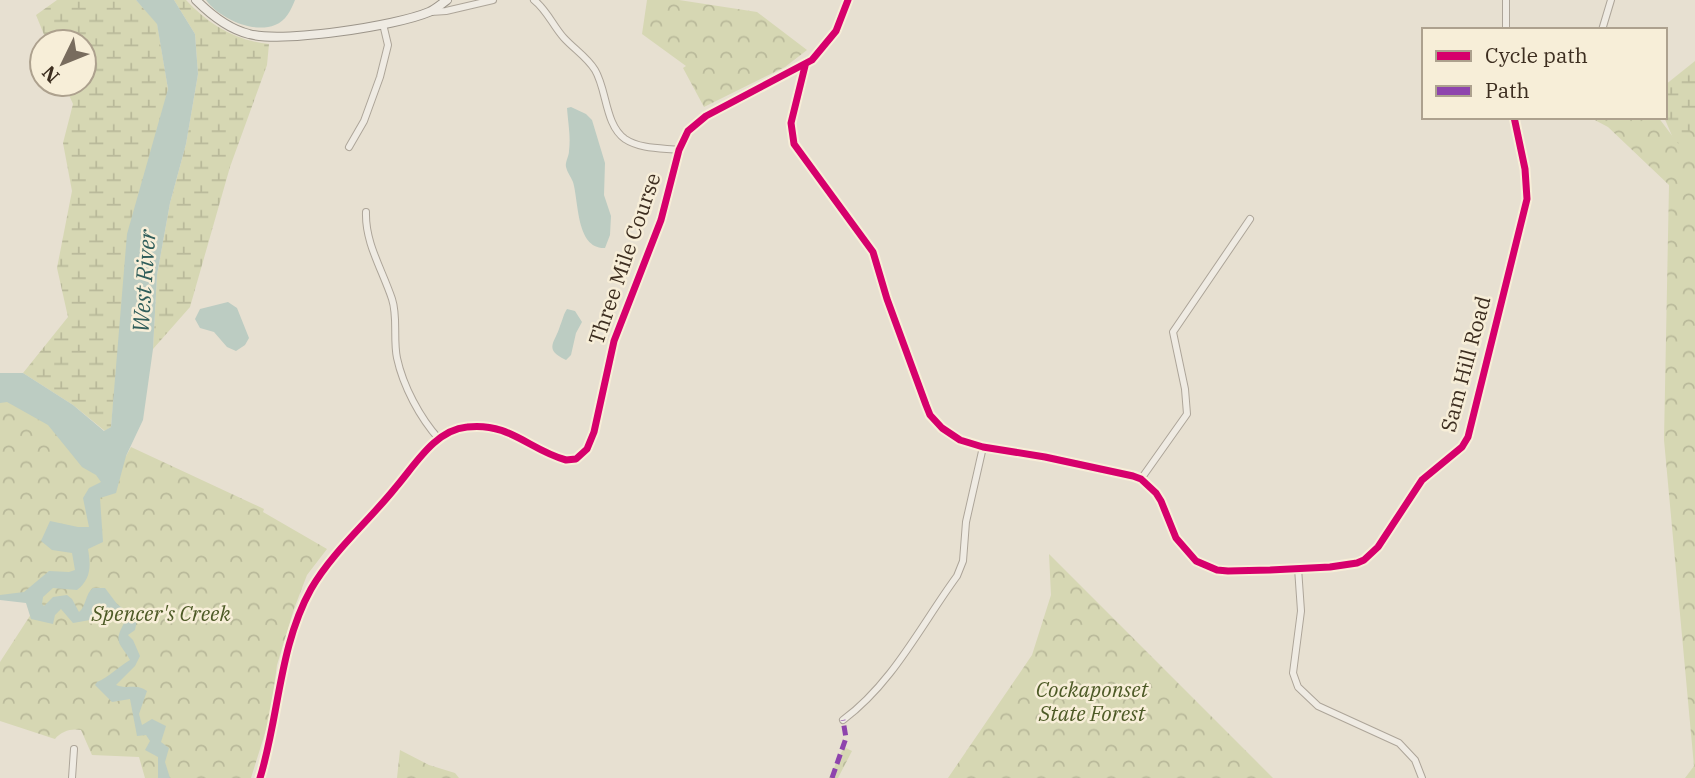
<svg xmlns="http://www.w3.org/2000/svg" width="1695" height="778" font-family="'IBM Plex Serif',serif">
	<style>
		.wetland { fill: url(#wetland-marsh) }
		.park { fill: url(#park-crowns) }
		.water { fill: #bcccc2 }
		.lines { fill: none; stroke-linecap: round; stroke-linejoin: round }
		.street-casing { stroke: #ada599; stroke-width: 8 }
		.secondary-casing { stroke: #9c958a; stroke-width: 10 }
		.street { stroke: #efebe3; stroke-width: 6 }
		.secondary { stroke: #efebe3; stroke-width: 8 }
		.quiet { stroke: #8e44ad; stroke-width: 5; stroke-dasharray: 10 5; stroke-linecap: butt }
		.cycleway-casing { stroke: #f7eed8; stroke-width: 11 }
		.cycleway { stroke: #d6006c; stroke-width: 7 }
		.labels { text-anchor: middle; stroke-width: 5; stroke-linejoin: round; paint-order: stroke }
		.street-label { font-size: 21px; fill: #3d2e20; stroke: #f7eed8 }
		.park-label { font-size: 21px; font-style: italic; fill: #4d5a26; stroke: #f7eed8 }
		.water-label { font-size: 23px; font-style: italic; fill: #2f5d5a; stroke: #f7eed8 }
	</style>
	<defs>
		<pattern id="wetland-marsh" width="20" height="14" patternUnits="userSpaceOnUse" patternTransform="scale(1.75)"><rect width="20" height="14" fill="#d6d7b3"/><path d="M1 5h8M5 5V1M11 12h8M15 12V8" fill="none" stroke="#b9b99a"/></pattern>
		<pattern id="park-crowns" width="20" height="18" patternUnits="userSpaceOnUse" patternTransform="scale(1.75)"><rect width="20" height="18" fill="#d6d7b3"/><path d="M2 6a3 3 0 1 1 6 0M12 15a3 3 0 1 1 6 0" fill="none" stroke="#b9b99a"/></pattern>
	</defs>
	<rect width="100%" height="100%" fill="#e7e0d1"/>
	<g class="wetland">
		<polygon points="57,0 136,0 157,23 168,89 121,322 111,427 105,431 73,405 23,373 68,317 57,268 72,191 63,143 73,104 64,84 84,84 84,42 47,42 36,15"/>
		<path d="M174,0h12c22,24 50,41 83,44l-2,21 -37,102 -40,140 -37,42 4,-74 13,-72 16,-59 12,-70 -3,-40z"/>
		<polygon points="1695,61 1695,190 1664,117 1665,85"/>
	</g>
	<g class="park">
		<polygon points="647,0 679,0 757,12 807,50 785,67 704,107 683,68 686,66 642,34"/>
		<polygon points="1589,117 1658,117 1683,150 1695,118 1695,778 1685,778 1694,766 1664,440 1669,185 1608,127"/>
		<path d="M0,398l126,58 5,-9 133,62 -1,3 64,37 -20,26 -13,34 -17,56 -7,52 -19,61h-106l-6,-21 -47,-2 -11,-25c-9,-2 -20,1 -26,9l-55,-18v-59l35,-54 1,-11 -36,-1z"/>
		<polygon points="1049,554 1273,778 948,778 1032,655 1051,595"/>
		<polygon points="844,747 852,751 838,778 829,778"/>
		<polygon points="400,750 429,765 455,773 459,778 397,778"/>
	</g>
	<g class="water">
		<path d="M136,0h38l21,34 3,40 -12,70 -16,59 -13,72 -4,74 -10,71 -17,36 -10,37 -16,5 3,44 -15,7c3,17 3,30 -11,41l-24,-2 -10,9 -1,7 2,2 9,-9 14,-2 5,4 7,13c7,-5 6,-18 14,-24h12l12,16 20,16 -2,10 -7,5 5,5 7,16 -5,10 -19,19c12,5 19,-2 31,6l-8,23 3,11 10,-6 14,7 -5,16 8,6 -4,14 5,16h-12v-21l-13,-7 5,-9 -4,-6 -9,1 -7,-37 -18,3 -17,-17 2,-3c12,-5 21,-15 33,-22 -10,-18 -17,-16 -6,-37l-25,-20 -9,17 -17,3 -12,-14 -6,6 -2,9 -22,-5 -5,-16 -26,-3v-5l24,-3 25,-21 20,1 6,-2 -3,-17 -20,-3 -11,-9 9,-20 28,6h11l-6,-29 6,-10 12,-6 -5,-7 -14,-8 -34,-42 -41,-23 -7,1v-30h23l50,32 31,26 7,-4 16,-193 41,-145 -11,-65z"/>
		<path d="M206,0h89c-4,10 -9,21 -20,25 -22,9 -56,-7 -69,-25z"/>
		<path d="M571,107l15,7 6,6 13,43 -1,32 7,21 -1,19 -5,13c-29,1 -26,-46 -32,-66 -2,-5 -6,-10 -7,-15 -1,-5 3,-11 3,-16 2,-14 -1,-28 -2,-43z"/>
		<polygon points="228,302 237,308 249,338 245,345 236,351 227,347 214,332 200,328 195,319 200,309"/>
		<path d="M567,309l8,2 7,11 -6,11 -5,22 -5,5c-23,-11 -11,-17 -6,-34 3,-7 3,-11 7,-17z"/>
	</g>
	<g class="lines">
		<g class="street-casing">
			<g id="street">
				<path d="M534,0c13,10 19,26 30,38 10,11 23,19 31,32 12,20 10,55 30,69 15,10 37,9 54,11"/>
				<polyline points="1506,0 1506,30"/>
				<polyline points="431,12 446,11 493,0"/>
				<polyline points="1602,30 1611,0"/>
				<polyline points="805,66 791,123 794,144 873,252 887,299 926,405 930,415 942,428 960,440 983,447 1045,457 1133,476 1141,479 1156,493 1161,501 1176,538 1196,561 1217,570 1228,571 1270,570 1330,567 1357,563 1364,560 1378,547 1422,480 1462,447 1468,437 1527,199 1525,169 1514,117"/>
				<polyline points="349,147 364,121 380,77 388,45 383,24"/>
				<path d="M366,212c-1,31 16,57 26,87 6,18 1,40 5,59 6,28 23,60 42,81"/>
				<polyline points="1141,479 1187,414 1185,389 1173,332 1250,219"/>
				<polyline points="1298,568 1301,611 1293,673 1298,687 1318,706 1399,743 1415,760 1422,778"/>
				<path d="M843,720c50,-37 78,-95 114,-144l6,-15 3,-39 17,-75"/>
				<polyline points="72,778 74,749"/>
				<path d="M260,778c19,-61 19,-132 51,-189 22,-38 58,-68 85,-102 19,-22 39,-57 71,-60 43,-5 62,23 99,33l10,-1 11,-10 7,-17 20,-91 47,-121 18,-70 9,-19 18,-15 106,-56 24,-29 12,-31"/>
			</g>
		</g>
		<g class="secondary-casing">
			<path id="secondary" d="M196,0c15,15 32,29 53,34 34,9 147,-8 180,-22 7,-3 12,-8 18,-12"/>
		</g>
		<use href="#street" class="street"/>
		<use href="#secondary" class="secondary"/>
		<polyline class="quiet" points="832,778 846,738 843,720"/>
		<g class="cycleway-casing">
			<g id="cycleway">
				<polyline points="805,66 791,123 794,144 873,252 887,299 926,405 930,415 942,428 960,440 983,447 1045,457 1133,476 1141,479 1156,493 1161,501 1176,538 1196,561 1217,570 1228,571 1270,570 1330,567 1357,563 1364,560 1378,547 1422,480 1462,447 1468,437 1527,199 1525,169 1514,117"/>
				<path d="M260,778c19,-61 19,-132 51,-189 22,-38 58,-68 85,-102 19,-22 39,-57 71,-60 43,-5 62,23 99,33l10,-1 11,-10 7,-17 20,-91 47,-121 18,-70 9,-19 18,-15 106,-56 24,-29 12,-31"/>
			</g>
		</g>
		<use href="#cycleway" class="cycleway"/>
	</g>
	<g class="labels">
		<g class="street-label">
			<text transform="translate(625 259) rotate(-71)" y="7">Three Mile Course</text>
			<text transform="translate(1466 364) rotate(-75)" y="7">Sam Hill Road</text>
		</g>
		<g class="park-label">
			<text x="161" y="621">Spencer's Creek</text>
			<text x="1092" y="697">Cockaponset<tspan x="1092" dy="24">State Forest</tspan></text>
		</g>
		<g class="water-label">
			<text transform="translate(144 281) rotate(-86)" y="8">West River</text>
		</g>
	</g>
	<rect x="1422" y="28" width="245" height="91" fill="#f7eed8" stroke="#ada18e" stroke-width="2"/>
	<rect x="1436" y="51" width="35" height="10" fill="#d6006c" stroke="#ada18e" stroke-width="2"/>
	<text x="1485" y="63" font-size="21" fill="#3d2e20">Cycle path</text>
	<rect x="1436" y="86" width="35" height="10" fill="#8e44ad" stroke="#ada18e" stroke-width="2"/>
	<text x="1485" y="98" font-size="21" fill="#3d2e20">Path</text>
	<g transform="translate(63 63) rotate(227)"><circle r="33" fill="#f7eed8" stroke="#ada18e" stroke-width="2"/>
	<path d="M0-5L12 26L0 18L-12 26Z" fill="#786c5e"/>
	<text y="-10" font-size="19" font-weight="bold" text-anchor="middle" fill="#3d2e20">N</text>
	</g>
</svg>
